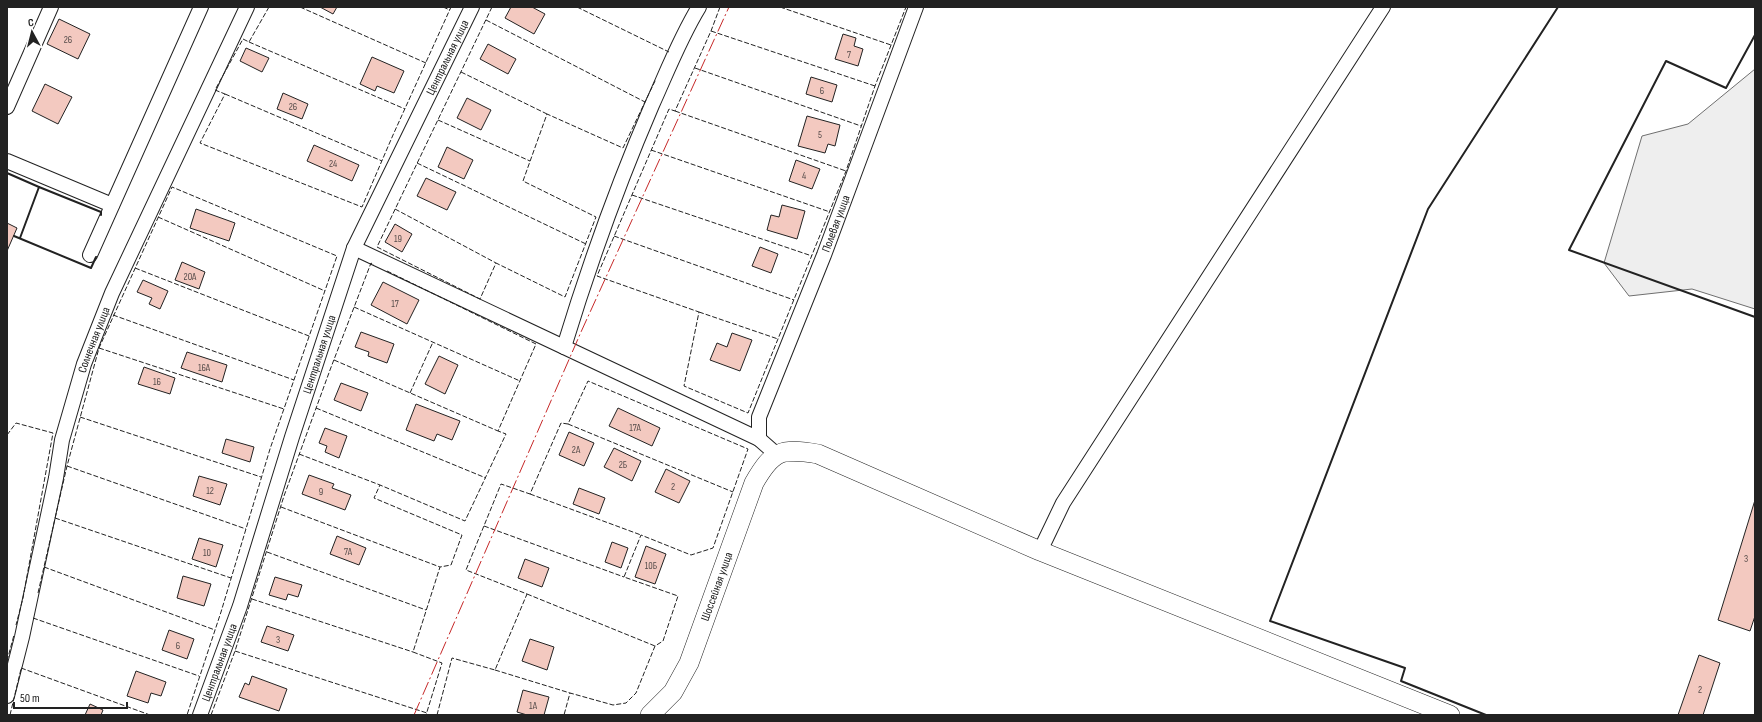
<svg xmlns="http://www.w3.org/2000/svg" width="1762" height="722" font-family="'Sofia Sans Condensed',sans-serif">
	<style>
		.green { fill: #eee; stroke: #6f6f6f }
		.building { fill: #f3c9c0; stroke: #222 }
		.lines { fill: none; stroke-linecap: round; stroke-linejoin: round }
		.street-casing { stroke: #222; stroke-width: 16 }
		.secondary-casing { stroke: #222; stroke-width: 20 }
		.street { stroke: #fff; stroke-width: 14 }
		.secondary { stroke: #fff; stroke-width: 19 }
		.fence { stroke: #222; stroke-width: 1; stroke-dasharray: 5 2; stroke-linecap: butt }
		.wall { stroke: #222; stroke-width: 2 }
		.power { stroke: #c62828; stroke-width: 1; stroke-dasharray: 14 3 2 3; stroke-linecap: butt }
		.labels { text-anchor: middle; stroke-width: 3; stroke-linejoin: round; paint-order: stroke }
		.number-label { font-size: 10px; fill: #564c4a }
		.street-label { font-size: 12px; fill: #222; stroke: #fff }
	</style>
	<rect width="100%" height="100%" fill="#fff"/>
	<polygon class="green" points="1755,69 1755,309 1692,289 1629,296 1604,263 1642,136 1688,124"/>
	<g class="building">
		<polygon points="320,7 337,7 333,14"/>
		<polygon points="511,7 532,7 545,14 534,34 505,18"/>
		<polygon points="59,19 90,34 78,59 47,44"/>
		<polygon points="843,34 856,38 854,46 863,49 858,66 835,59"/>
		<polygon points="488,44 516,59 508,74 480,59"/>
		<polygon points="246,48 269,58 262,72 240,61"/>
		<polygon points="372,57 404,71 394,93 377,86 375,91 360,84"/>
		<polygon points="811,77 837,85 832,102 806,94"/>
		<polygon points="45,84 72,97 58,124 32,111"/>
		<polygon points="283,93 308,104 302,119 277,109"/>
		<polygon points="467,98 491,110 481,130 457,118"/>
		<polygon points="807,116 840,125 835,146 828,144 825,153 798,146"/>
		<polygon points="314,145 359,165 352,181 307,161"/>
		<polygon points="447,147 473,160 464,179 438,167"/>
		<polygon points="796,160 820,169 812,189 789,181"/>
		<polygon points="426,178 456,192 447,210 417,196"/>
		<polygon points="782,205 805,211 797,239 767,230 771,215 779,217"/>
		<polygon points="196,209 235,223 229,241 190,228"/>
		<polygon points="7,223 17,228 7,251"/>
		<polygon points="395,224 412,234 402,252 385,242"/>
		<polygon points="760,247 778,254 771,273 752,266"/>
		<polygon points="182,262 205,272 199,289 175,280"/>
		<polygon points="143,280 168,291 160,309 149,304 152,298 137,292"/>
		<polygon points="383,282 419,300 407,324 371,305"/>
		<polygon points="361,332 394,344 387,363 368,356 369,352 355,347"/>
		<polygon points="732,333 752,340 740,371 710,360 717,343 727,347"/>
		<polygon points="187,352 227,365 222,382 181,368"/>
		<polygon points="439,356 458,365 445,394 425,384"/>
		<polygon points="144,367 175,378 170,394 138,384"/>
		<polygon points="341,383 368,393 361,411 334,400"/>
		<polygon points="416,404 460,421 452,440 437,434 434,441 406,430"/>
		<polygon points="618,408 660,428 652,446 609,426"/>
		<polygon points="325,428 347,436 339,458 325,452 327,446 319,443"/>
		<polygon points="569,432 594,443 584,466 559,455"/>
		<polygon points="226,439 254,447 250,462 222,453"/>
		<polygon points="614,448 641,461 632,481 604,467"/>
		<polygon points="666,469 690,481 679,503 655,492"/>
		<polygon points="309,475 334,484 332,488 351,495 345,510 302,494"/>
		<polygon points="199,476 227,484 220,505 193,496"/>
		<polygon points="579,488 605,498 599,514 573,504"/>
		<polygon points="1755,500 1755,616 1750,631 1718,620"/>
		<polygon points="337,536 366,548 359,565 330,554"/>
		<polygon points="199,538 223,545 216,567 192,559"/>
		<polygon points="612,542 628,548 621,568 605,562"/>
		<polygon points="646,546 666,554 655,584 635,577"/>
		<polygon points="525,559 549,568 542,587 518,578"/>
		<polygon points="183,576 211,584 204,606 177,598"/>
		<polygon points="275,577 302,585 298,597 288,594 286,600 269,595"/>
		<polygon points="267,626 294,635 288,651 261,642"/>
		<polygon points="169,630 194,639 187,659 162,650"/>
		<polygon points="530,639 554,647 547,670 522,661"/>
		<polygon points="1699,655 1720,663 1703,715 1678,715"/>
		<polygon points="136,671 166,682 161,696 151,693 148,703 127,696"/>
		<polygon points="252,676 287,689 279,711 239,697 245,683 249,685"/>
		<polygon points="523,690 549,697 544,715 527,715 517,712"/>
		<polygon points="90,704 103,710 101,715 85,715"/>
	</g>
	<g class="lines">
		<g class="street-casing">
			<g id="street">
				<polyline points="7,107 51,7"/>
				<polyline points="7,161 112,205"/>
				<polyline points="354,248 759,439 776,454"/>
				<polyline points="90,255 201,7"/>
				<path d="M564,347c25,-82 54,-163 88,-242 15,-33 28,-67 47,-98"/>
				<path id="s1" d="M759,439v-22l65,-162 92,-248"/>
				<polyline points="1040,551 1063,503 1383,7"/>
				<path id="s2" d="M7,696l15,-59 34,-159 6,-38 22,-76 28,-71 135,-286"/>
				<path id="s3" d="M200,715l40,-109 52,-169 62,-189 118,-241"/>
			</g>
		</g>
		<g class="secondary-casing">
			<g id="secondary">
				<path id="s4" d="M650,715l23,-23 16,-29 65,-180c19,-33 27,-35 64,-29l222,97 410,164"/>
			</g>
		</g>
		<use href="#street" class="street"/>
		<use href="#secondary" class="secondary"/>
		<g class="fence">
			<polyline points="269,7 249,42 243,39 215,90 225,94 200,143 362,207 393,135 451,7"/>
			<polyline points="300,7 426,63"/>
			<polyline points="443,7 450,10"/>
			<polyline points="492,7 377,247 480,299 496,263 565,297 596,217 523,181 547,114 623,148 656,79"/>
			<polyline points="577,7 669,52"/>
			<polyline points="720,7 711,31 675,111 669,109 597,276 699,312 684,386 748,413 846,171 875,86 906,7"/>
			<polyline points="780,7 891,45"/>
			<polyline points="486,20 645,102"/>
			<polyline points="711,31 875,86"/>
			<polyline points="249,42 405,109"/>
			<polyline points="695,68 861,126"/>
			<polyline points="461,72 547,114"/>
			<polyline points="225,94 382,161"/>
			<polyline points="675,111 846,171"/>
			<polyline points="438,120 530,161"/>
			<polyline points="651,150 830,212"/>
			<polyline points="417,163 586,244"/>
			<polyline points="632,195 812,256"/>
			<polyline points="395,209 496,263"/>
			<polyline points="158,217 325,291"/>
			<polyline points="614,236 794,300"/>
			<polyline points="135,268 309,336"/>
			<polyline points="387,271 536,344 498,431 506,434 465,521 380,485 374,498 462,535 451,565 440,567 413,652 442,663 426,715"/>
			<polyline points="354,307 520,381"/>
			<polyline points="699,312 778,339"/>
			<polyline points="113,315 294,380"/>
			<polyline points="99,348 284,409"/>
			<polyline points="334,360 498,431"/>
			<polyline points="410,393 433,342"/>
			<polyline points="316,408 486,478"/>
			<polyline points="80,417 261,477"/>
			<polyline points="568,424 733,492"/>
			<polyline points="7,435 16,423 53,433 23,598 16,625"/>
			<polyline points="299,454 380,485"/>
			<polyline points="67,466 246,529"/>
			<polyline points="530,494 641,535"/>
			<polyline points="281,507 440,567"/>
			<polyline points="55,518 231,578"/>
			<polyline points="484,526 624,577"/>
			<polyline points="267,552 426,610"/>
			<polyline points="44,567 215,630"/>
			<polyline points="38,593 67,466 99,348 172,187 337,256 270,449 221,612 187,715"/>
			<polyline points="527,594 655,646"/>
			<polyline points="252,599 413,652"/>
			<polyline points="33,618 199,676"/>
			<polyline points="235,651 427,713"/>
			<polyline points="7,661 14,635"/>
			<polyline points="21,668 150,715"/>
			<polyline points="495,670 570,693"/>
			<polyline points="10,715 21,669"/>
			<polyline points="211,715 235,651 284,496 330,370 371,263 374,265"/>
			<polyline points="437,715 452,658 495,670 527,594 466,570 501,484 530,494 561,423 568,424 588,381 748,449 713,548 691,555 641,535 624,577 678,596 663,641 655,646 636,693 626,703 613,705 570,693 564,715"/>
		</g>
		<g class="wall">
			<polyline points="1755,35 1726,88 1666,61 1569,250 1755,317"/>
			<polyline points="7,173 39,187"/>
			<polyline points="14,236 91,268 96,257"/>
			<polyline points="20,238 39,187 101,212 101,215"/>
			<polyline points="1486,715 1401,681 1405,668 1270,621 1428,209 1558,7"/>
		</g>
		<polyline class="power" points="414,715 581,332 729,7"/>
	</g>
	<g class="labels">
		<g class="number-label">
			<text x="68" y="43">26</text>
			<text x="849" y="58">7</text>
			<text x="822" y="94">6</text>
			<text x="293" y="110">26</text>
			<text x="820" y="138">5</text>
			<text x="333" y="167">24</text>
			<text x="804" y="179">4</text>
			<text x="398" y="242">19</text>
			<text x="190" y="280">20А</text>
			<text x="395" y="307">17</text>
			<text x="204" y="371">16А</text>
			<text x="157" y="385">16</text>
			<text x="635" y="431">17А</text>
			<text x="576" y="453">2А</text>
			<text x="623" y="468">2Б</text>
			<text x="673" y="490">2</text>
			<text x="210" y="494">12</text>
			<text x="321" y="495">9</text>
			<text x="348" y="555">7А</text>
			<text x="207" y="556">10</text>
			<text x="1746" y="562">3</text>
			<text x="651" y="569">10Б</text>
			<text x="278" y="643">3</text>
			<text x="178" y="649">6</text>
			<text x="1700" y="693">2</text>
			<text x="533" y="709">1А</text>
		</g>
		<g class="street-label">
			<text dy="4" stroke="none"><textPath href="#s3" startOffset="704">Центральная улица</textPath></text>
			<text dy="4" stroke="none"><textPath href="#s1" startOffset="230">Полевая улица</textPath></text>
			<text dy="4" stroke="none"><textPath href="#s2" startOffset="367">Солнечная улица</textPath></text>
			<text dy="4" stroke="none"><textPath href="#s3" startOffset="380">Центральная улица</textPath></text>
			<text dy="4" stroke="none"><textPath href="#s4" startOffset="147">Шоссейная улица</textPath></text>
			<text dy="4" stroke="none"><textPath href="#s3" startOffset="56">Центральная улица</textPath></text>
		</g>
	</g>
	<rect width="1762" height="722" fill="none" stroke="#222222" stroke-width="16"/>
	<g transform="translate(32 32) rotate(353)" stroke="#ffffff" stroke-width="3" paint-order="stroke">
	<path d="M0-3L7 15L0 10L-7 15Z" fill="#222222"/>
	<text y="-6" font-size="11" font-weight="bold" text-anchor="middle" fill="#222222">С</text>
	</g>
	<path d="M14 702v6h113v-6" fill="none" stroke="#222222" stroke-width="2"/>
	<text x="20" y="702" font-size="12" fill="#222222" stroke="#ffffff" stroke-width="3" paint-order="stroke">50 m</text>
</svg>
